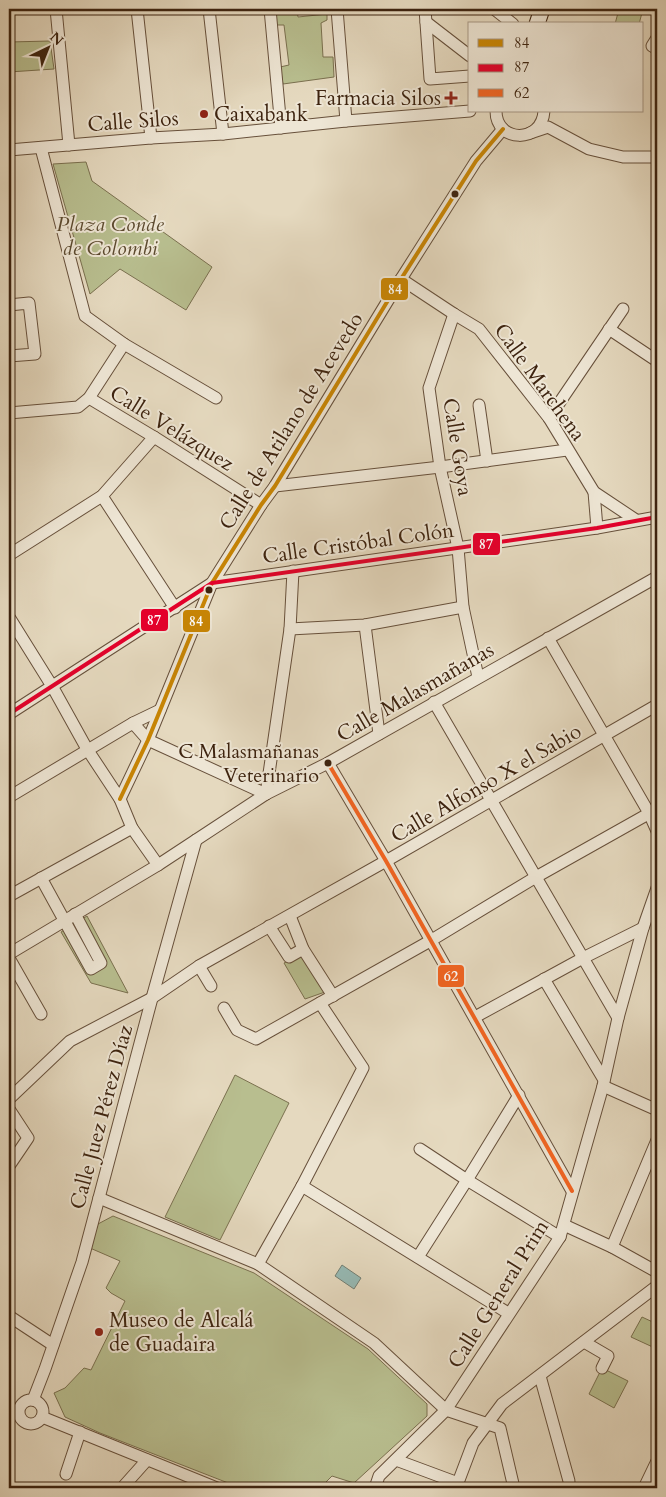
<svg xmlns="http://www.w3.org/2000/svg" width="666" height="1497" font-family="Cardo,serif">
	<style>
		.green { fill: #b8be8f; stroke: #7a704f }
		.water { fill: #96bab5; stroke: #727e73 }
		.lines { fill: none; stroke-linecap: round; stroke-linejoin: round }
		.street-casing { stroke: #67503b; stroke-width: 13 }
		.secondary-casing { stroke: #3d230f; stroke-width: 17 }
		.street { stroke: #eee6d5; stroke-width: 11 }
		.secondary { stroke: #eee6d5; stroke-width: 15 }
		.bus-1-casing { stroke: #eee6d5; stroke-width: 8 }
		.bus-2-casing { stroke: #eee6d5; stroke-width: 8 }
		.bus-3-casing { stroke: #eee6d5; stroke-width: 8 }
		.bus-1 { stroke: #c88504; stroke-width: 4 }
		.bus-2 { stroke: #e4002b; stroke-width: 4 }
		.bus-3 { stroke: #f26522; stroke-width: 4 }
		.poi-dot { fill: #8f2418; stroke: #eee6d5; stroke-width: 2 }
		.bus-dot { fill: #3d230f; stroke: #eee6d5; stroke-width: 2 }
		.labels { text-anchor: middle; stroke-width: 4; stroke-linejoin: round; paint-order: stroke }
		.bus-label { font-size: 20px; fill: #3d230f; stroke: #eee6d5; text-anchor: end }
		.poi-label { font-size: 21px; fill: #3d230f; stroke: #eee6d5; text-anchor: start }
		.street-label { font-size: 21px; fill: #3d230f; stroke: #eee6d5 }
		.park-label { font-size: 21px; font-style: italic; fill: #5c4a2f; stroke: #eee6d5 }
		.line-badge { stroke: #eee6d5; stroke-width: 2 }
		.badge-label { font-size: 14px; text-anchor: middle; font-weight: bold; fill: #fff }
	</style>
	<rect width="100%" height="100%" fill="#e5d9bf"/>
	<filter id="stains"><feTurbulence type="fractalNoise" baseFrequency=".004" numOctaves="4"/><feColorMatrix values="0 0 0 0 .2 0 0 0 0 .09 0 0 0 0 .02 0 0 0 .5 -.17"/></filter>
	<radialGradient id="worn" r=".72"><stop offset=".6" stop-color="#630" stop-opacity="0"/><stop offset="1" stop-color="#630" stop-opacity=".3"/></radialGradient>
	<g class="green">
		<polygon points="283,9 297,9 298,17 327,14 327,20 321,23 323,57 333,57 334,77 283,84 280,67 289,65 284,25 276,25 274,10"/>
		<polygon points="619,9 643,9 639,24 615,24"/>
		<polygon points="50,41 54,69 9,72 9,42"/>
		<polygon points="86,162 92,181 212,267 186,310 120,269 90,294 53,164"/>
		<polygon points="87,916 128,993 91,983 61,932"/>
		<polygon points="301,954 325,992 305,999 284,963"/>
		<polygon points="235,1075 289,1103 220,1240 165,1217"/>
		<polygon points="113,1216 254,1273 368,1349 427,1404 427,1416 354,1483 332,1476 320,1488 241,1488 100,1433 65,1417 54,1393 65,1388 84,1368 91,1370 125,1301 111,1293 106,1288 120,1261 90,1248 98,1224"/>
		<polygon points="642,1317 657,1324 657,1349 631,1337"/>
		<polygon points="602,1368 628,1381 614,1408 589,1394"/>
	</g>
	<polygon class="water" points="342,1265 361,1278 354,1289 335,1276"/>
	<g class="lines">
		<g class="street-casing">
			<g id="street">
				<polyline points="56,9 69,145"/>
				<polyline points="137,9 151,138"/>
				<polyline points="209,9 223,134"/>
				<polyline points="270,9 281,128"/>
				<polyline points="337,9 346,121"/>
				<polyline points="425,9 430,79 470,76"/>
				<polyline points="494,9 513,24"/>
				<polyline points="426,22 470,56"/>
				<polyline points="657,38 652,46 657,49"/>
				<path d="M496,111c0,32 46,33 48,0"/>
				<polyline points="530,133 548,127 589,149 623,157 657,157"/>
				<polyline points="41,148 85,316 124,344 216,398"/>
				<polyline points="9,150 151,138 223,134 346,121 470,111"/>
				<polyline points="401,279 454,314 479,329 549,418 594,492 636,520"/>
				<polyline points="9,305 29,303 35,354 9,356"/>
				<polyline points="454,314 429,388 440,467 458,548 463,607 478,677"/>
				<polyline points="609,329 657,361"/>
				<polyline points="89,398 154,437 261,505"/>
				<polyline points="479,405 487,461"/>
				<polyline points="9,413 78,407 89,398 124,344"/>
				<polyline points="549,418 623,309"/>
				<polyline points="275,486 440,467 567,450"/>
				<polyline points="594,492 597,528"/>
				<polyline points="102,496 175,608"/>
				<polyline points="9,555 102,496 154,437"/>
				<polyline points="9,617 52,686 87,749"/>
				<polyline points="365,625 379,734"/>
				<polyline points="290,629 365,625 463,607"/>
				<polyline points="548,638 649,813 657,831"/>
				<polyline points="434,702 618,1018"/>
				<polyline points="9,714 212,583 597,528 657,517"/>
				<polyline points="133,723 148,740 266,794"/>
				<polyline points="91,755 120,799 132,828 158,865"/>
				<polyline points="328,763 386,861 572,1191"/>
				<polyline points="266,794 290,629 293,571"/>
				<polyline points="9,797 133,723 160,710"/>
				<polyline points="120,799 148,740 212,583 261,505 275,486 401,279 476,161 503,129"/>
				<polyline points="41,878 91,969 101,963 75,914"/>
				<polyline points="9,896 132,828"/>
				<polyline points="290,916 303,949 333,996"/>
				<polyline points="269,926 289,957 303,949"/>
				<polyline points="9,954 158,865 266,794 328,763 657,577"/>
				<polyline points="9,958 41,1014"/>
				<polyline points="199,966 211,986"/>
				<polyline points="544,979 604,1080"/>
				<polyline points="224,1008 237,1030 256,1039 430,941 536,877 657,809"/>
				<polyline points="475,1017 583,958 643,928"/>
				<polyline points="603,1086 657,1110"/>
				<polyline points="9,1099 70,1041 152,998 199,966 386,861 657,705"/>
				<polyline points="9,1109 28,1138 9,1166"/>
				<polyline points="420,1149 467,1180 560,1237"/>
				<polyline points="302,1186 508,1313"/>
				<polyline points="99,1198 258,1264 374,1343 446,1410 500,1428 514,1488"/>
				<polyline points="564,1225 612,1247 657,1272"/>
				<polyline points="612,1247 657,1140"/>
				<polyline points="418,1257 467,1180 519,1095"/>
				<polyline points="258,1264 302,1186 363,1068 320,1003"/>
				<polyline points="9,1316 53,1345"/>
				<polyline points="584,1342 608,1356 602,1368"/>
				<polyline points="540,1376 569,1481"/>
				<polyline points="33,1400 45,1369 82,1262 152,998 196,840"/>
				<circle cx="31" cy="1412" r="12"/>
				<polyline points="42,1417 217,1488"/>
				<polyline points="396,1460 458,1483"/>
				<polyline points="66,1474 80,1432"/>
				<polyline points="122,1488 147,1460"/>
				<polyline points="375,1488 379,1476 446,1410 560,1237 603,1086 618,1018 643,928 657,888"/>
				<polyline points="456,1488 473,1443 502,1404 657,1286"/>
				<polyline points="644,1488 657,1461"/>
			</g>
		</g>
		<g class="secondary-casing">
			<polyline id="secondary" points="537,24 542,9"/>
		</g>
		<use href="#street" class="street"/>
		<use href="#secondary" class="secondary"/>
		<g class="bus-1-casing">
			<polyline id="bus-1" points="120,799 148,740 212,583 261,505 275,486 401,279 476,161 503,129"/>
		</g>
		<g class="bus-2-casing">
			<polyline id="bus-2" points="9,714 212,583 597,528 657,517"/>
		</g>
		<g class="bus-3-casing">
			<polyline id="bus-3" points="328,763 386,861 572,1191"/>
		</g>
		<use href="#bus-1" class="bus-1"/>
		<use href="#bus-2" class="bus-2"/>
		<use href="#bus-3" class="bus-3"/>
	</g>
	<g class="poi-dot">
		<path d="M448.5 90.5h5v5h5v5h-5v5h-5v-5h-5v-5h5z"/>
		<circle cx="204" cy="114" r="5"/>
		<circle cx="99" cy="1332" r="5"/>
	</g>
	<g class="bus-dot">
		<circle cx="455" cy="194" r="4.5"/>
		<circle cx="209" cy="590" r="4.5"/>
		<circle cx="328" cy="763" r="4.5"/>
	</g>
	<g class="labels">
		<g class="bus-label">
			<text x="319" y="758">C Malasmañanas<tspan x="319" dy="24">Veterinario</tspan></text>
		</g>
		<g class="poi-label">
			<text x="441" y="105" text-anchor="end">Farmacia Silos</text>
			<text x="214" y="121">Caixabank</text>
			<text x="109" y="1327">Museo de Alcalá<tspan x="109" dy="24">de Guadaira</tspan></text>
		</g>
		<g class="street-label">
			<text transform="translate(133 121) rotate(-4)" y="7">Calle Silos</text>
			<text transform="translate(540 382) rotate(54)" y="7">Calle Marchena</text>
			<text transform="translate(291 421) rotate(-58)" y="7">Calle de Atilano de Acevedo</text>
			<text transform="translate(172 428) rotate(32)" y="7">Calle Velázquez</text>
			<text transform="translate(458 447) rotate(81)" y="7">Calle Goya</text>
			<text transform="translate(358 543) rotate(-8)" y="7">Calle Cristóbal Colón</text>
			<text transform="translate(415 692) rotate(-30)" y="7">Calle Malasmañanas</text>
			<text transform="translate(486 783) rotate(-30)" y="7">Calle Alfonso X el Sabio</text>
			<text transform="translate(101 1117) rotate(-75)" y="7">Calle Juez Pérez Díaz</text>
			<text transform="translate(498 1294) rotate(-58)" y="7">Calle General Prim</text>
		</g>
		<g class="park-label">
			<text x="110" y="231">Plaza Conde<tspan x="110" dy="24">de Colombi</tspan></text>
		</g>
	</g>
	<g class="line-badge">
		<rect x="380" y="277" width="29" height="24" rx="5" fill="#c88504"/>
		<rect x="472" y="532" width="29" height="24" rx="5" fill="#e4002b"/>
		<rect x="140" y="608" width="29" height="24" rx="5" fill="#e4002b"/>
		<rect x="182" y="609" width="29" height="24" rx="5" fill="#c88504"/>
		<rect x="437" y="964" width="28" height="24" rx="5" fill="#f26522"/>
	</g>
	<g class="badge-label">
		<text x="395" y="294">84</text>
		<text x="486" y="549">87</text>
		<text x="154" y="625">87</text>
		<text x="196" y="626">84</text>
		<text x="451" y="981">62</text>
	</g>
	<rect width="666" height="1497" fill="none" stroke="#e5d9bf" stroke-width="30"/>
	<rect x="10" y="10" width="646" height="1477" fill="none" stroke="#3d230f" stroke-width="2.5"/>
	<rect x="15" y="15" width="636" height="1467" fill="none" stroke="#3d230f"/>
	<rect x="468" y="22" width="175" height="90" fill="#eee6d5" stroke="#a79886"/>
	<rect x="478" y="39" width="25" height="8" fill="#c88504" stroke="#a79886"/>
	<text x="514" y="48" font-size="15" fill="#3d230f">84</text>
	<rect x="478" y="64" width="25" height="8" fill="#e4002b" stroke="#a79886"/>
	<text x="514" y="72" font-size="15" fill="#3d230f">87</text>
	<rect x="478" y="89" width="25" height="8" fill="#f26522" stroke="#a79886"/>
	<text x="514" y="98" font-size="15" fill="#3d230f">62</text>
	<g transform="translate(48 48) rotate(43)" stroke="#eee6d5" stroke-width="4" paint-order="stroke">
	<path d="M0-4L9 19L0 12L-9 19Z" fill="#3d230f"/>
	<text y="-8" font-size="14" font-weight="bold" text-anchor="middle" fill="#3d230f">N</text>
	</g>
	<rect width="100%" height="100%" filter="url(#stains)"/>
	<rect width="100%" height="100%" fill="url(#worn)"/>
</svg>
